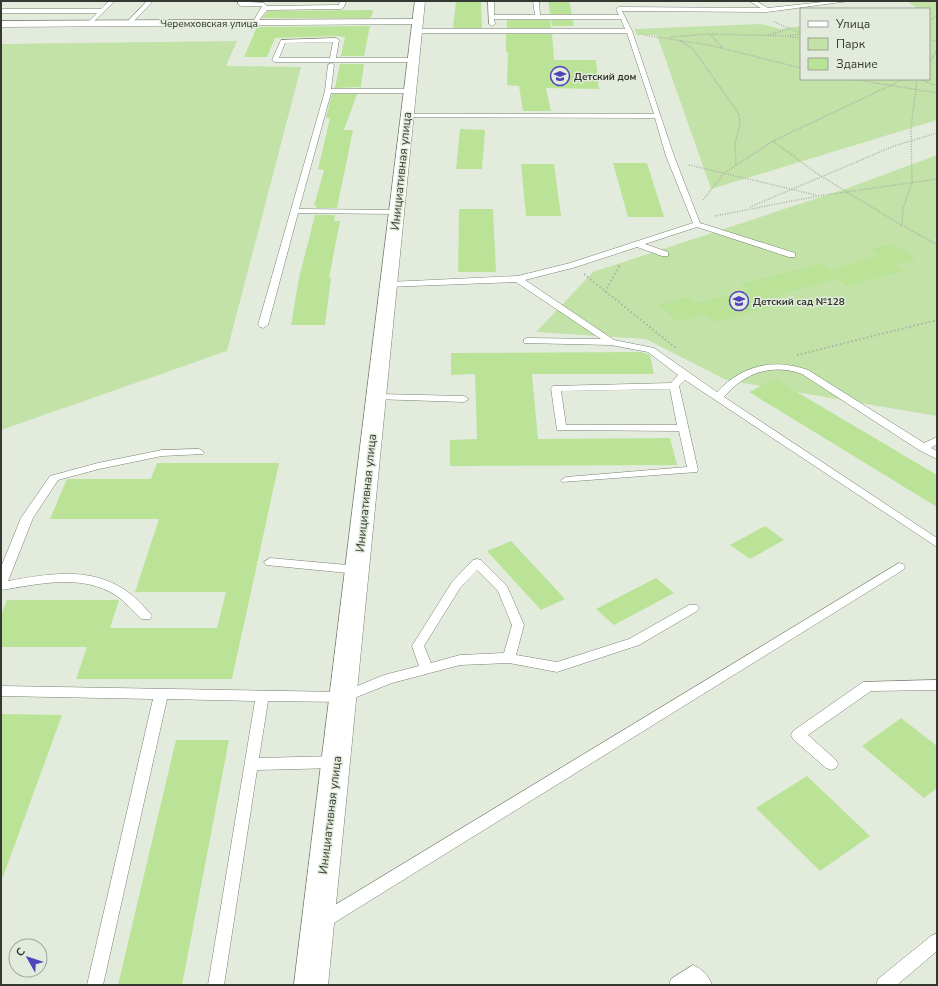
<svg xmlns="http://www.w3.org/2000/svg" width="938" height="986" font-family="'Nunito Sans',sans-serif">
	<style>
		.green { fill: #c2e2a8 }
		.building { fill: #bae398 }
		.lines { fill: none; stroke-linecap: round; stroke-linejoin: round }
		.service-casing { stroke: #798273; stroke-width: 1 }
		.minor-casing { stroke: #798273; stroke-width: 1 }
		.secondary-casing { stroke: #798273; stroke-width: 1 }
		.path-far1 { stroke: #aab1a5; stroke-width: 1.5; stroke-dasharray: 1 1.5; stroke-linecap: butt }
		.path { stroke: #aab1a5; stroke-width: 2; stroke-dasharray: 1.5 2.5; stroke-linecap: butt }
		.service { fill: #fff; fill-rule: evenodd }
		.minor { fill: #fff; fill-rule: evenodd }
		.secondary { fill: #fff; fill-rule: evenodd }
		.labels { text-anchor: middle; stroke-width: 3; stroke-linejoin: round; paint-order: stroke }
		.far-street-label { font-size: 10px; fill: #353832; stroke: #e3ecdc }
		.far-poi-label { font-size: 10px; font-weight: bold; fill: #353832; stroke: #e3ecdc; text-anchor: start }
		.street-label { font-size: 12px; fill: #353832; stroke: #e3ecdc }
	</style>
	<rect width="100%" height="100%" fill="#e3ecdc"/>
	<g class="green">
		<polygon points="907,1 937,1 937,120 711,189 657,35 637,35 634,29 761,24 780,29 801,26 801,79 929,79 929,9 918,9"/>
		<polygon points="237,41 226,66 301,67 227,351 1,430 1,44"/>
		<polygon points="937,155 937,416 726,380 646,339 536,332 593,272 845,189"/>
	</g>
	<g class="building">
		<polygon points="456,1 481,1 482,28 453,28"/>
		<polygon points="548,1 569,1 572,14 550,14"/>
		<polygon points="373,10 371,18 262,18 268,11"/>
		<polygon points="507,20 550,20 551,28 507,28"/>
		<polygon points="551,20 573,20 574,26 552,26"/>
		<polygon points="370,26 364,56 341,56 345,37 336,36 275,38 267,57 244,57 257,27"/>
		<polygon points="506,34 552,34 554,60 596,60 599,89 546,88 551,111 523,111 519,86 507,85 508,52 506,52"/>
		<polygon points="340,64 364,64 361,87 335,88"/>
		<polygon points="332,94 357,94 344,130 353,130 337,208 316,208 317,206 314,206 324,170 318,169 330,118 326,118"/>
		<polygon points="460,129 485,130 482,169 456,169"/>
		<polygon points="613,163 647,163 664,217 628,217"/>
		<polygon points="521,164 554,164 561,216 526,216"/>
		<polygon points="459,209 493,209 496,272 458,272"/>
		<polygon points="315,215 335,215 334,221 340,221 329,278 331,278 325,325 291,325 299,278"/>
		<polygon points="893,244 917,259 895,265 905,271 847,286 837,279 787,292 788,293 769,298 778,305 713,322 704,315 679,322 659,305 688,297 696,303 747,290 740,284 795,270 822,263 830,269 879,256 869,250"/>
		<polygon points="641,352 650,355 654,374 532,374 538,439 670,438 677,465 450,466 450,440 477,439 475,374 451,375 451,353"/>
		<polygon points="775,379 937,475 937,507 749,392"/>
		<polygon points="157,463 279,463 232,679 76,679 87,647 1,647 1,614 7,600 119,600 110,628 217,628 226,592 135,592 159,519 50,519 67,479 151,479"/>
		<polygon points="765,526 784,540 750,559 730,545"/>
		<polygon points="511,541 565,599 541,610 487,551"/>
		<polygon points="656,578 674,593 614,625 596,609"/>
		<polygon points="1,714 62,715 3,877 1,876"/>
		<polygon points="901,718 937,746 937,788 924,798 862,746"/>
		<polygon points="176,740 229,740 182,985 118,985"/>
		<polygon points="807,776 870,836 820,871 756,808"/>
	</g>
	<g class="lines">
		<g class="service-casing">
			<g id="service">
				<polygon points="109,1 115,1 90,25 87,23 97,13 1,13 1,9 101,9"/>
				<polygon points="147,1 153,1 131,24 127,24 127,22"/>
				<polygon points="238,1 264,3 267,6 339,5 340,1 346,1 344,7 341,9 267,10 256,24 253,22 262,6 241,6 238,4"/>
				<path d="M488,1h6v14h41l-2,-14h6l1,14h79l-3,-6 3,-2 142,1 -12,-7h7l12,7 64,-7h17l-82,11 -145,-1 10,20 42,125 26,67 95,30v4h-6l-92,-30 -52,17 23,8v4h-6l-25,-9 -61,20 -51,13 89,60 40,8 63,44c25,-27 57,-34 91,-22l116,73 13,-6v7l-6,4 6,3v8l-18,-9 -117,-76c-30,-11 -58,-1 -78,23l213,141v9l-252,-167 -6,6 19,84 -1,2 -135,10 -1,-2 5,-3 121,-10 -8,-36 -122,-1 -6,-42 2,-2 118,-3 7,-8 -30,-23 -37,-7 -87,-2v-4l3,-1 74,1 -85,-57 -130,5 -1,-2 4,-3 129,-6 52,-13 123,-40 -27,-67 -11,-38 -251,-1 -1,-1 3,-2h248l-27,-81h-211l-3,-2 3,-2h209l-4,-10h-127l1,5 -3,2 -3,-2zM670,389l7,36h-111l-5,-34z"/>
				<path d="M336,38l3,2 -3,18h77l3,2 -3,2h-138l-3,-2 9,-20zM333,42l-3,16h-51l6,-15z"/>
				<polygon points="331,63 334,65 331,89 409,89 412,91 409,93 331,93 299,209 396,210 400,212 396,214 298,213 268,325 263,328 260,327 258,325 325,91 328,65"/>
				<polygon points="377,394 464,396 469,399 464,402 374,399 372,397"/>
				<path d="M199,449l5,3 -1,2 -41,2 -63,13 -41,11 -25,38 -25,63c40,-7 81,-15 117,9 10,6 17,15 25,23l2,3 -2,3h-8c-9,-7 -16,-17 -25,-23 -35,-23 -77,-12 -116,-6v-23l20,-49 29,-42 48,-13 64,-13z"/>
				<polygon points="270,558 358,566 362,567 364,570 362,573 358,574 266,565 264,562"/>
				<path d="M477,559l4,1 26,26 17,39 -8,30 41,7 72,-23 60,-34h8l2,3 -2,3 -58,34 -82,27 -48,-9 -49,2 -68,18 -48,19 -76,-1 -9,57 77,-2 5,2 2,4 -2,4 -5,2 -79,2 -33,215h-16l47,-284 -88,-2 -64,286h-16l66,-286 -152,-3v-10l342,6 41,-17 35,-9 -7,-20 40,-64 21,-22zM477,570l21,21 14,34 -8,28 -44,2 -29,8 -7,-17 36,-58z"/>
				<polygon points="899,563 903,564 905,567 903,570 329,926 323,928 317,926 315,921 317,916"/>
				<polygon points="937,680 937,690 871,691 808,735 836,760 838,764 836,768 831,770 826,768 793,739 791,735 793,731 863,682"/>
				<polygon points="937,933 937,951 897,985 876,985 878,979 931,936"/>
				<path d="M693,965c9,4 16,11 19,20h-43l2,-6z"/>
			</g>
		</g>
		<g class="minor-casing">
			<polygon id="minor" points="417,19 421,20 422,22 421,24 1,27 1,21"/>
		</g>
		<g class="secondary-casing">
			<polygon id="secondary" points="415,1 425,1 328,985 294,985"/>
		</g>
		<g class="path-far1">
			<polyline points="929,20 937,16"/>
			<polyline points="774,22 801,33"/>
			<polyline points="710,34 785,36 801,34"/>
			<polyline points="644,35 709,45 801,68"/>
			<polyline points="768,35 790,29"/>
			<polyline points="670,37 710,34 723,48"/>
			<polyline points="790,37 801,38"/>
			<polyline points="929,40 937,41"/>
			<polyline points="680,41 693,49 739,114 740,124 735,143 736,165"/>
			<polyline points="929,63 937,50"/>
			<polyline points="852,79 937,93"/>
			<polyline points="917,79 911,128 912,182 903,209 902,225 937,245"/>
			<polyline points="920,79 937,86"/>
			<polyline points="773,141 816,173 901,225"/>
			<polyline points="689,165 816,195"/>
			<polyline points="703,200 724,173 773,141 904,79"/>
			<polyline points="750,207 894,146 937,133"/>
			<polyline points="715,216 818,196 937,179"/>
			<polyline points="619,266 620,264"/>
		</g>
		<g class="path">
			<polyline points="584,274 677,349"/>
			<polyline points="605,292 620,265"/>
			<polyline points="797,355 937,320"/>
		</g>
		<use href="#service" class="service"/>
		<use href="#minor" class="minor"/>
		<use href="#secondary" class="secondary"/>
	</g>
	<defs>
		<g id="school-ring" transform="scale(1)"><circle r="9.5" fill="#e3ecdc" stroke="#5044bc" stroke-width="1.5"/><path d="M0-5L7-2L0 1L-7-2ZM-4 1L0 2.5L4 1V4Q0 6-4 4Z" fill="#5044bc"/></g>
	</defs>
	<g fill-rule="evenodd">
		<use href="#school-ring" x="560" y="76"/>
		<use href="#school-ring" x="739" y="301"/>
	</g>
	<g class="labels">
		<g class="far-street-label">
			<text x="209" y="27">Черемховская улица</text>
		</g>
		<g class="far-poi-label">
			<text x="574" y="80">Детский дом</text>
			<text x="753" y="305">Детский сад №128</text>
		</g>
		<g class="street-label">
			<text transform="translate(401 171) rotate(-84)" y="4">Инициативная улица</text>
			<text transform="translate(366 493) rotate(-84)" y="4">Инициативная улица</text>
			<text transform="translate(330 815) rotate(-83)" y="4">Инициативная улица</text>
		</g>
	</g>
	<rect width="938" height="986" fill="none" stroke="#353832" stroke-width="4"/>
	<rect x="800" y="8" width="130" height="72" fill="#e3ecdc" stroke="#9da498"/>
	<rect x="808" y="21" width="20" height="6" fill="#ffffff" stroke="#9da498"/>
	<text x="836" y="28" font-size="12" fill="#353832">Улица</text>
	<rect x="808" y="38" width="20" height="12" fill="#c2e2a8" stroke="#9da498"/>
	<text x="836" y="48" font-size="12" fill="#353832">Парк</text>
	<rect x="808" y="58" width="20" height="12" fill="#bae398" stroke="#9da498"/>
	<text x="836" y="68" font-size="12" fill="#353832">Здание</text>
	<g transform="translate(28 958) rotate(309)"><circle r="19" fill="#e3ecdc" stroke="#9da498"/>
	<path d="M0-3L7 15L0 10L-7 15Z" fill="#5044bc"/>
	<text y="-6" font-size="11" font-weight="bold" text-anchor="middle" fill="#353832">С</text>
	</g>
</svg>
